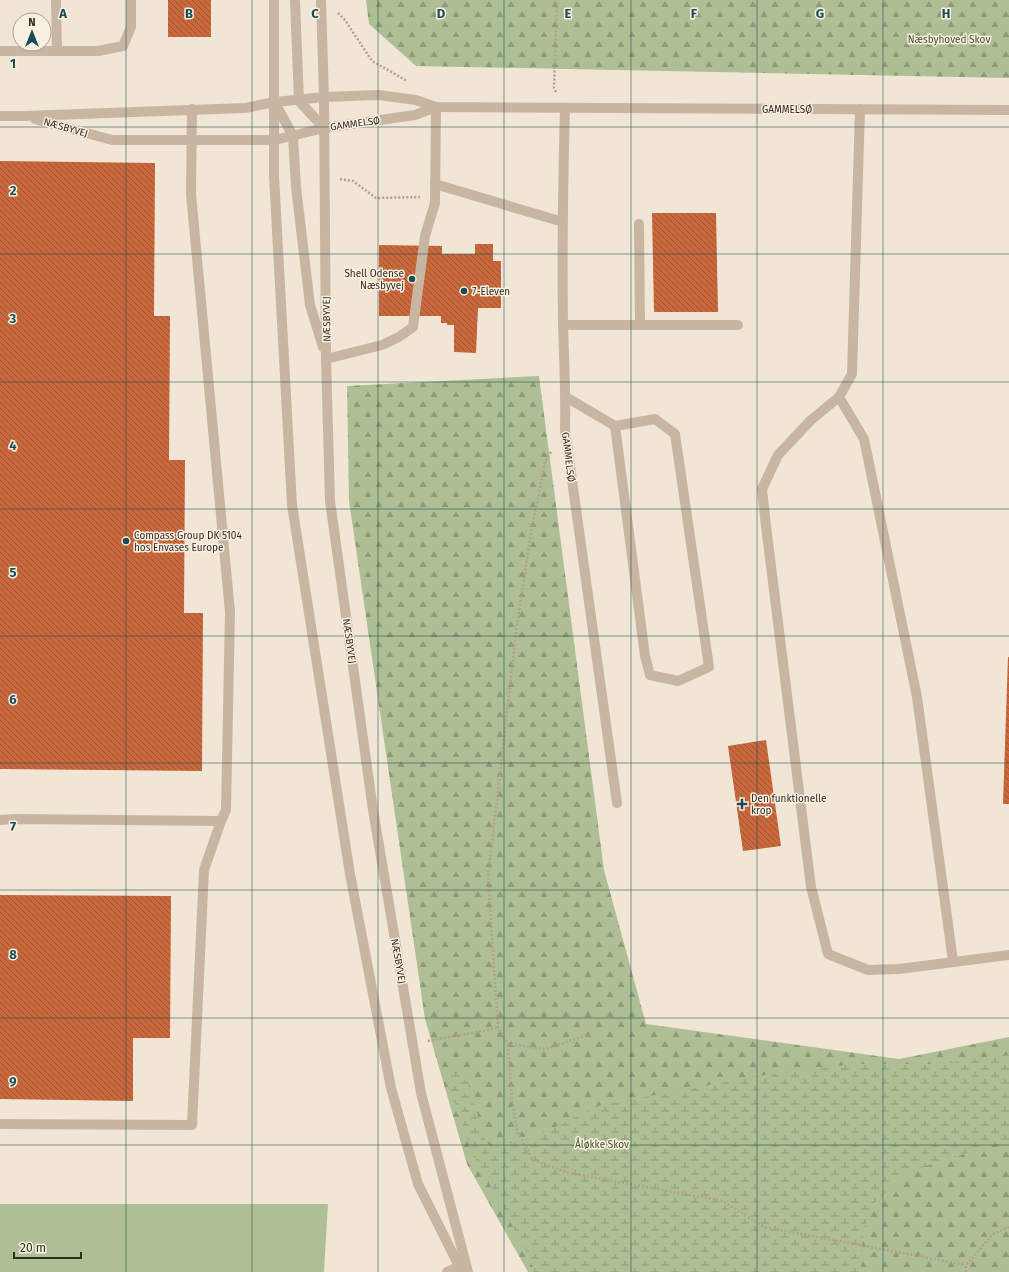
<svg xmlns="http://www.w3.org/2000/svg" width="1009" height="1272" font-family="'Fira Sans',sans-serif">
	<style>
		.grass { fill: #aebf96 }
		.forest { fill: url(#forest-firs) }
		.wetland { fill: url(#wetland-marsh) }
		.building { fill: url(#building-back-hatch) }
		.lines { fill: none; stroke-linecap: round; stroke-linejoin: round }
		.path { stroke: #b4a08c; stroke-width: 2.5; stroke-dasharray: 2 2; stroke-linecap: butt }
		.minor { stroke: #c8b6a2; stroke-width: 10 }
		.grid { fill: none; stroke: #1a4c54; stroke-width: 1; stroke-opacity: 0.55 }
		.poi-dot { fill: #1a4c54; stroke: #f9f0e1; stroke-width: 1.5 }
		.labels { text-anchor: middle; stroke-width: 3; stroke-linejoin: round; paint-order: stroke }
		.park-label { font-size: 10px; fill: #3f5128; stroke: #f9f0e1 }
		.street-label { font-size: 10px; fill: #332a24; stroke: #f9f0e1 }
		.poi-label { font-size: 10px; fill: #332a24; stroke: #f9f0e1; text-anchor: start }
		.grid-label { font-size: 13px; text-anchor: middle; font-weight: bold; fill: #1a4c54; stroke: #f9f0e1; stroke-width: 3; stroke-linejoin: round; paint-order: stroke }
	</style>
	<defs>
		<pattern id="forest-firs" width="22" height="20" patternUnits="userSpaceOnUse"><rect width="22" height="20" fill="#aebf96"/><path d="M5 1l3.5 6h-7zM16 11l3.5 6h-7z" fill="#8e9b7a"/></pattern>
		<pattern id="wetland-marsh" width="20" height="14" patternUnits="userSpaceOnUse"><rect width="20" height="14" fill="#aebf96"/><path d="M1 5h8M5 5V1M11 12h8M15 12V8" fill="none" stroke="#8e9b7a"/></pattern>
		<pattern id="building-back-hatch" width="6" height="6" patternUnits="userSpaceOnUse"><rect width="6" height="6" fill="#c8683c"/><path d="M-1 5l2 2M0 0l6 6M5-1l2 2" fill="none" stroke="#a35632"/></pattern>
	</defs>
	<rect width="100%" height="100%" fill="#f1e6d5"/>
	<polygon class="grass" points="0,1204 328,1204 324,1272 0,1272"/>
	<g class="forest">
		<polygon points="366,0 1009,0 1009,78 416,66 369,24"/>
		<polygon points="539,376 604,870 646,1024 899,1059 1009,1037 1009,1272 528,1272 467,1164 425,1019 349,501 347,386"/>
	</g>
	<polygon class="wetland" points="1009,1055 1009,1141 993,1145 908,1172 872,1205 863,1233 861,1272 534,1272 530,1258 470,1148 448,1082 450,1075 458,1073 468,1083 486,1143 494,1147 532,1138 601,1105 758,1076 853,1064 939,1064"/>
	<g class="building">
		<rect x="168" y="0" width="43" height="37"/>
		<polygon points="0,161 155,163 154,316 170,316 169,460 185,460 184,613 203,613 202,771 0,769"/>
		<polygon points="652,213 716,213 718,312 654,312"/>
		<polygon points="475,244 493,244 493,261 501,261 501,308 478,308 476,353 454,352 454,325 447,325 447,323 441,323 441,316 379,316 379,245 442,246 442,254 475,254"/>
		<polygon points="1008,657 1009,657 1009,804 1003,804"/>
		<polygon points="766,740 781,846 743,851 728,746"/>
		<polygon points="0,895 171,896 170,1038 133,1038 133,1101 0,1099"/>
	</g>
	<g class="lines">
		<g class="path">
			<polyline points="338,13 345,20 372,61 407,81"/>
			<polyline points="556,92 554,88 557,0"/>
			<polyline points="340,179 353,181 376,198 420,197"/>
			<polyline points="551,452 545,462 531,533 517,625 488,877 498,1028 508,1044 545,1049 591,1034"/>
			<polyline points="428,1041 498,1028"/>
			<polyline points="508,1045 512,1100 517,1131 533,1160 569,1173 723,1201 764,1227 966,1265"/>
			<polyline points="966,1272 966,1265 993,1234 1009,1227"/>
		</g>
		<g class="minor">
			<polyline points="56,0 57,51"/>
			<polyline points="274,0 274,176 292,505 350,874 391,1088 418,1184 462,1272"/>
			<polyline points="295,0 299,101 324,128"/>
			<polyline points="321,0 324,97 326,359 330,501 373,810 421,1093 468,1272"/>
			<polyline points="0,51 98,51 123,46 131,27 131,0"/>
			<polyline points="275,103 293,136 296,187 310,305 323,347"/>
			<path d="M565,108c-2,72 -3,144 -2,216 1,35 3,70 2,106l52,373"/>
			<polyline points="192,109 191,194 230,612 226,810 221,821"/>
			<polyline points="860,109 852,374 839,397 811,420 778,455 762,489 766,526 811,887 828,954 868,970 899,969 1009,955"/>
			<polyline points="0,116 25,116 245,108 275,102 324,97 379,95 416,100 436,107 1009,110"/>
			<polyline points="35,119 112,140 275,140 324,128 415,115 436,107"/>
			<polyline points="435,184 563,222"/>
			<polyline points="639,224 640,325"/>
			<polyline points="563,325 738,325"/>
			<polyline points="326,359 382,345 399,337 413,327 425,236 435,203 436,107"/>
			<polyline points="566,397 615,426 655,419 675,434 709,667 678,681 650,675 645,656 615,426"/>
			<polyline points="839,397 864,439 917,697 953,961"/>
			<polyline points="0,820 17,819 221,821 204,870 192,1125 0,1124"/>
			<polyline points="447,1272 464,1264"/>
		</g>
	</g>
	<path class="grid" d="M126,0v1272M252,0v1272M378,0v1272M504,0v1272M631,0v1272M757,0v1272M883,0v1272M0,127h1009M0,254h1009M0,382h1009M0,509h1009M0,636h1009M0,763h1009M0,890h1009M0,1018h1009M0,1145h1009"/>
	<g class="poi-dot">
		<circle cx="412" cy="279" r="4"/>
		<circle cx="464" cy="291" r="4"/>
		<circle cx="126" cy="541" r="4"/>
		<path d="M740 798h4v4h4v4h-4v4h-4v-4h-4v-4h4z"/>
	</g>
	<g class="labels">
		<g class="park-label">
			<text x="949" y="43">Næsbyhoved Skov</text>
			<text x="602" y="1148">Åløkke Skov</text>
		</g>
		<g class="street-label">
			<text x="787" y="113">GAMMELSØ</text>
			<text transform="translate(355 123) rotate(-8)" y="4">GAMMELSØ</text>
			<text transform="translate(66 127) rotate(16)" y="4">NÆSBYVEJ</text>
			<text transform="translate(326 319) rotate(-91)" y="4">NÆSBYVEJ</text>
			<text transform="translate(569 457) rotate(83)" y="4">GAMMELSØ</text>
			<text transform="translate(350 641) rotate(82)" y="4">NÆSBYVEJ</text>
			<text transform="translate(399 961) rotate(80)" y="4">NÆSBYVEJ</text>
		</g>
		<g class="poi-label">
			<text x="404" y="277" text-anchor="end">Shell Odense<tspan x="404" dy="12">Næsbyvej</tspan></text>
			<text x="472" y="295">7-Eleven</text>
			<text x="134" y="539">Compass Group DK 5104<tspan x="134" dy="12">hos Envases Europe</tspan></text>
			<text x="751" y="802">Den funktionelle<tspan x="751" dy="12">krop</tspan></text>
		</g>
	</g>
	<g class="grid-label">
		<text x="63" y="18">A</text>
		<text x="189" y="18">B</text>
		<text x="315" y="18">C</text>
		<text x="441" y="18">D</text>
		<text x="568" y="18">E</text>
		<text x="694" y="18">F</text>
		<text x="820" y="18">G</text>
		<text x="946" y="18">H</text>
		<text x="13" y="68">1</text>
		<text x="13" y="195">2</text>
		<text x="13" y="323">3</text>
		<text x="13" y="450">4</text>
		<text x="13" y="577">5</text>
		<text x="13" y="704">6</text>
		<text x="13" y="831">7</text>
		<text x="13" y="959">8</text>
		<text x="13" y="1086">9</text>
	</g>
	<g transform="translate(32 32)"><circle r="19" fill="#f9f0e1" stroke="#aaa195"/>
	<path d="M0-3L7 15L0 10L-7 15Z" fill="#1a4c54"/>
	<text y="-6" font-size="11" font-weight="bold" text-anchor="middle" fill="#332a24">N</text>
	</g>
	<path d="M14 1252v6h67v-6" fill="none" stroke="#332a24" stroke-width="2"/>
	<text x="20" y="1252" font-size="12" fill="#332a24" stroke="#f9f0e1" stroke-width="3" paint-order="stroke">20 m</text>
</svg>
